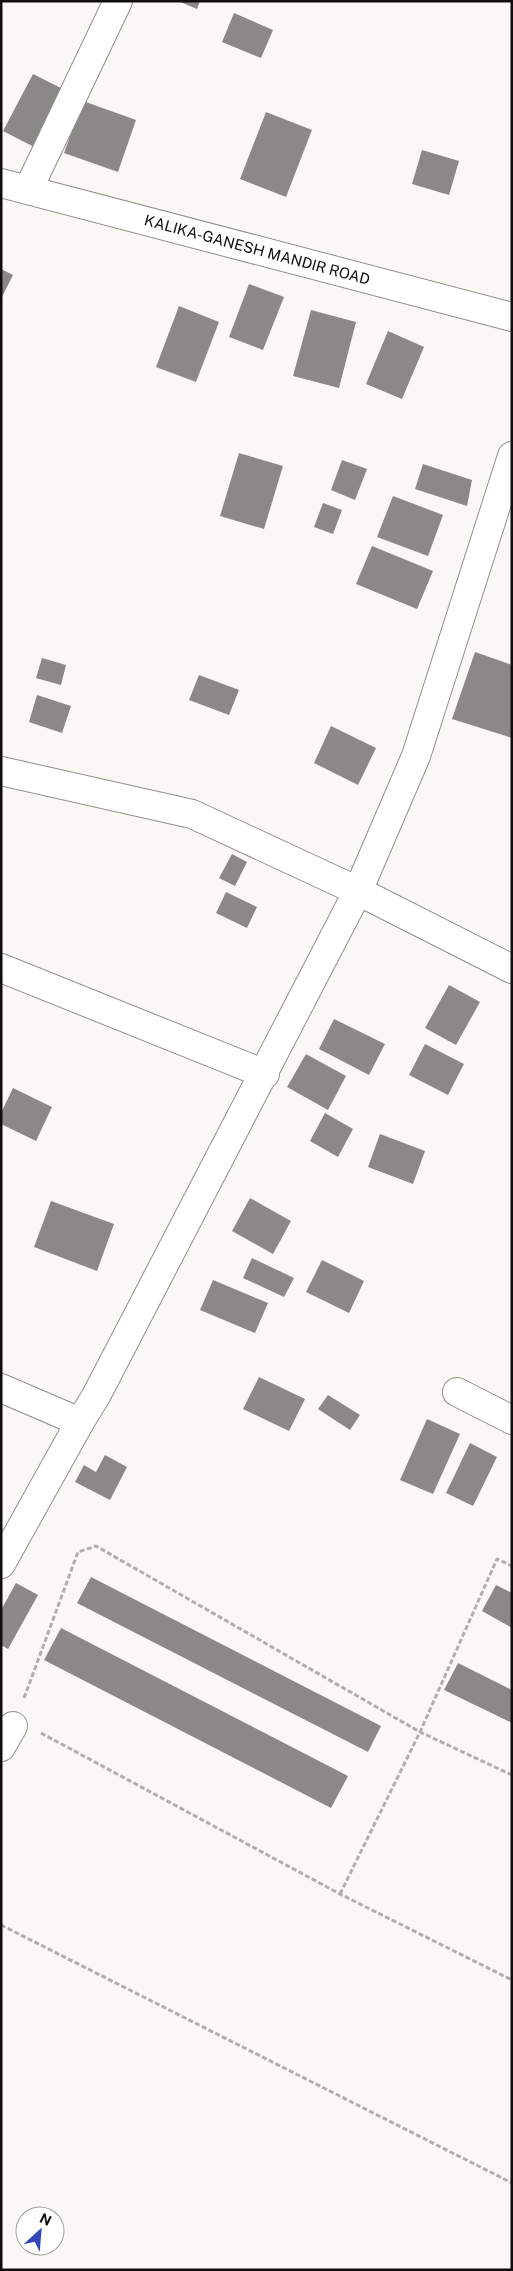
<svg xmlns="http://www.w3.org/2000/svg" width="513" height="2271" font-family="'Public Sans',sans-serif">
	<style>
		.building { fill: #8a8985 }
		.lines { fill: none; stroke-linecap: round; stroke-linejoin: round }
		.minor-casing { stroke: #91908c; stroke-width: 30 }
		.path { stroke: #b1afac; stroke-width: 3; stroke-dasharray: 5 2.5; stroke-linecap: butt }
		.minor { stroke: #fff; stroke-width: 28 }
		.labels { text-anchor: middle; stroke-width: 4; stroke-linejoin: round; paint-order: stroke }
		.street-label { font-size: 15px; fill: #0f0e0d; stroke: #fff }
	</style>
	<rect width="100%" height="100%" fill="#faf8f4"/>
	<g class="building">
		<polygon points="178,1 200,1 197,9"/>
		<polygon points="234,13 273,30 261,58 222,42"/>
		<polygon points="33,74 65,90 36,148 3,131"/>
		<polygon points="83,101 136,120 118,172 64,153"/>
		<polygon points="266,112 312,130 286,197 240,179"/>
		<polygon points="422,150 459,161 449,195 412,184"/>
		<polygon points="1,269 13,275 1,299"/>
		<polygon points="249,284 284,297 263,350 229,337"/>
		<polygon points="179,306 219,322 196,382 156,367"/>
		<polygon points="311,310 356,322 339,388 293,376"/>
		<polygon points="388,331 424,347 402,399 366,384"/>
		<polygon points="239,453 283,466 264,529 220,516"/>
		<polygon points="342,460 367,469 355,500 331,490"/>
		<polygon points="423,464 472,480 467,506 415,489"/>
		<polygon points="393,496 443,515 428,556 377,537"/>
		<polygon points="323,503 342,510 333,534 314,527"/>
		<polygon points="372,546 433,571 417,609 356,584"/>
		<polygon points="475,652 512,665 512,738 452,719"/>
		<polygon points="42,658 66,665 61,685 36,678"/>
		<polygon points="199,675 239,690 229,715 189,700"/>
		<polygon points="37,695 71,706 62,733 29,722"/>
		<polygon points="331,726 376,748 358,785 314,763"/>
		<polygon points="232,854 247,862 235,886 219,878"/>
		<polygon points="226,892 257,907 247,928 216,913"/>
		<polygon points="449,985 480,1002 456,1045 425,1028"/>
		<polygon points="334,1019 385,1044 369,1075 319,1049"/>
		<polygon points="425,1044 464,1064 448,1095 409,1075"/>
		<polygon points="306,1054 346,1076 328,1110 287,1087"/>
		<polygon points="13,1088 52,1107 36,1141 1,1124 1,1113"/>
		<polygon points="325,1113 353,1129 338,1157 310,1141"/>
		<polygon points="380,1134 425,1151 413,1184 368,1167"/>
		<polygon points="250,1198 291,1221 273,1254 232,1231"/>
		<polygon points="51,1201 114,1224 97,1271 34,1247"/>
		<polygon points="252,1258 294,1278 284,1297 243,1278"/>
		<polygon points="322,1260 364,1281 349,1313 306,1292"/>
		<polygon points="213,1280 268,1303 255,1333 200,1310"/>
		<polygon points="259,1377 305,1399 289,1431 243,1409"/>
		<polygon points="328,1395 360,1415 350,1430 318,1409"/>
		<polygon points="427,1419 460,1434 433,1494 400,1480"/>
		<polygon points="470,1443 497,1457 473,1506 446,1493"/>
		<polygon points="105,1455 127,1467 110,1500 75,1482 84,1465 96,1472"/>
		<polygon points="91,1577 381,1726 368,1752 77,1603"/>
		<polygon points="16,1583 38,1595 8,1649 1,1645 1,1610"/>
		<polygon points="496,1585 512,1593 512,1628 482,1611"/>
		<polygon points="61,1628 348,1776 331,1808 44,1660"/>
		<polygon points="458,1663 512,1690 512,1723 444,1690"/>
	</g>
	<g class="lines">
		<g class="minor-casing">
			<g id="minor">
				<polyline points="1,183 512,317"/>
				<polyline points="28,190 118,1"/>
				<polyline points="1,771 192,814 358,891 512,969"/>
				<polyline points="1,968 265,1074"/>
				<polyline points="1,1388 80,1422 96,1396 358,891 416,756 512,456"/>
				<polyline points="457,1392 512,1420"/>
				<polyline points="1,1564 80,1422"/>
				<polyline points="1,1747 13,1726"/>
			</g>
		</g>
		<g class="path">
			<polyline points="24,1698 78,1552 96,1546 420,1732 512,1775"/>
			<polyline points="41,1733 340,1894 512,1980"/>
			<polyline points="340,1894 420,1732 497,1559 512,1566"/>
			<polyline points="1,1925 512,2183"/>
		</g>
		<use href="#minor" class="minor"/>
	</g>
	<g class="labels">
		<g class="street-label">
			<text transform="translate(257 250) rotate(15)" y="5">KALIKA-GANESH MANDIR ROAD</text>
		</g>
	</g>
	<rect width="513" height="2271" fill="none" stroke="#0f0e0d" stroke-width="5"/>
	<g transform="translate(40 2231) rotate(26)"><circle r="24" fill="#ffffff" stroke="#9f9f9e"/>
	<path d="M0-4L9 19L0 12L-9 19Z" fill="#3446b8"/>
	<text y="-8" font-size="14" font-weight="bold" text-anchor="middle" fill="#0f0e0d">N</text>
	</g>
</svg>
